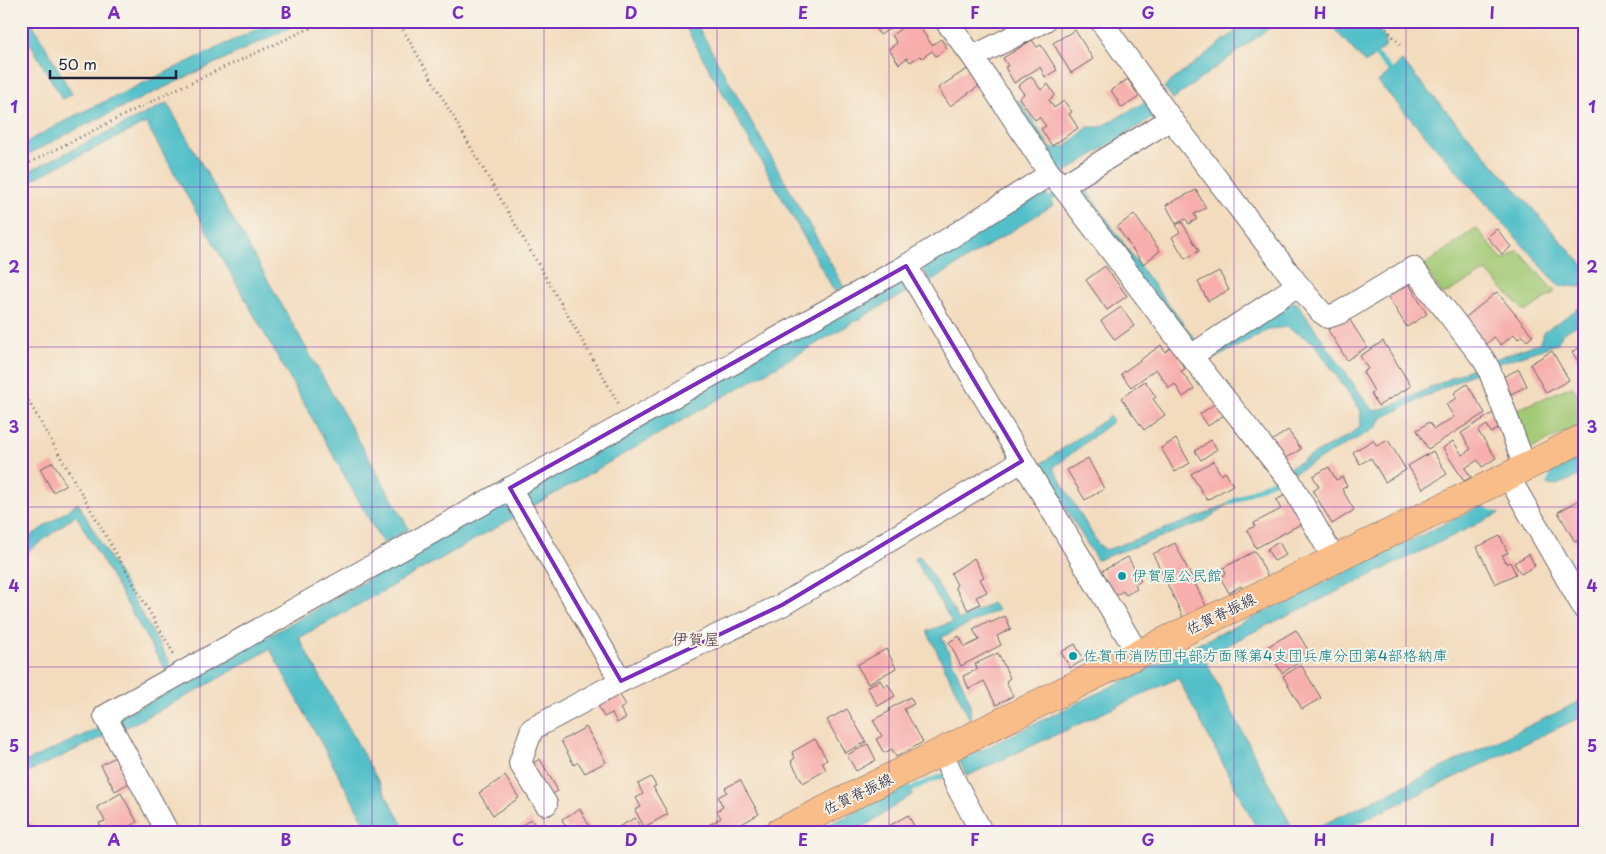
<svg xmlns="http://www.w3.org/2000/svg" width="1606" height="854" font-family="'Playpen Sans','Klee One',sans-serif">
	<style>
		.green { fill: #a2c974; stroke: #627658 }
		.water { fill: #52c0c9; stroke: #3a7182 }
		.pier { fill: #f3dcbe }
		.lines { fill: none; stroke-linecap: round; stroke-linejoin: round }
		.stream { stroke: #52c0c9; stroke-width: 5 }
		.building { fill: #f7aeac }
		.minor-casing { stroke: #6b6369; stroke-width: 24 }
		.major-casing { stroke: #6b6369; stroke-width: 29 }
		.path { stroke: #6b6369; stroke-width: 3; stroke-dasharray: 1 4; stroke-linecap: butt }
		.minor { stroke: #fff; stroke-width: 22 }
		.major { stroke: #f8bd89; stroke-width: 28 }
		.marked { fill: none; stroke: #7b2cbf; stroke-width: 4; stroke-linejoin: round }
		.grid { fill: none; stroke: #7b2cbf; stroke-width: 1; stroke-opacity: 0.55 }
		.culture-dot { fill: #0f9aa8; stroke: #f7f3e8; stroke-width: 2 }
		.labels { text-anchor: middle; stroke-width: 4; stroke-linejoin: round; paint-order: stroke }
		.culture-label { font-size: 15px; fill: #0d838f; stroke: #f7f3e8; text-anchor: start }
		.street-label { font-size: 15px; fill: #22223b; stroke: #f7f3e8 }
		.neighbourhood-label { font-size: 16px; font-weight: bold; fill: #6d5363; stroke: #f7f3e8 }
		.neatline { fill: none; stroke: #7b2cbf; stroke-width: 2 }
		.grid-label { font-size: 16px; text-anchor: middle; font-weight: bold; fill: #7b2cbf }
	</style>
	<rect width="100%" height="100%" fill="#f7f3e8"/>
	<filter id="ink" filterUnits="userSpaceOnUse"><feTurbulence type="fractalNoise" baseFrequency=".02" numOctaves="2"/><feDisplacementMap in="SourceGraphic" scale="10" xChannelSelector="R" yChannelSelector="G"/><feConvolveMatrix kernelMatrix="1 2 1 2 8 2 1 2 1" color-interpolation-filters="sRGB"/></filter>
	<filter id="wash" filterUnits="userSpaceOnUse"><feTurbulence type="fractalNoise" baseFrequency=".0096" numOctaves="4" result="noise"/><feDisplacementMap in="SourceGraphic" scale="20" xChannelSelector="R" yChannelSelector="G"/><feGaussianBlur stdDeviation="1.12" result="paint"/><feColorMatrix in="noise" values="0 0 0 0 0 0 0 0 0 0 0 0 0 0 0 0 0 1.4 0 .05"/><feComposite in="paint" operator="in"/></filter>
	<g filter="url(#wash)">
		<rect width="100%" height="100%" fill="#f3dcbe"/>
		<g class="green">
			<polygon points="1476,228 1503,260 1518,250 1555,292 1525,312 1486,271 1443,295 1423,266"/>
			<polygon points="1572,386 1585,405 1585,422 1527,451 1513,411"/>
		</g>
		<g class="water">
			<polygon points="21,21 31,21 72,94 62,99 21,27"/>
			<polygon points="274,21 304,21 75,130 21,158 21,145 72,117"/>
			<polygon points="682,21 695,21 844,287 835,292"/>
			<polygon points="1249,21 1279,21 1173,99 1164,87"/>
			<polygon points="1327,21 1371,21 1386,39 1385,47 1365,63"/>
			<polygon points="1402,61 1585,268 1585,287 1559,286 1378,82"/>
			<polygon points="1019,100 1051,149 1065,147 1088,127 1101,127 1147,101 1155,116 1064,173 1059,171 1011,102"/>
			<polygon points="167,103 409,529 383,544 146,123 21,185 21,175"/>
			<polygon points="1083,185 1143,271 1198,343 1191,347 1077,196"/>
			<polygon points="1045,192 1053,205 930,282 923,268"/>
			<polygon points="899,276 908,291 533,506 522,490"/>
			<polygon points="1289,301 1297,303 1366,402 1375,411 1393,405 1481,364 1539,343 1545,331 1585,304 1585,320 1562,334 1557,344 1484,368 1382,418 1376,428 1292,474 1287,469 1349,435 1360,426 1361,411 1313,342 1286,327 1270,329 1206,363 1208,353"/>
			<polygon points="1110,416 1113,421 1053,468 1098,544 1106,550 1198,517 1230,503 1203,522 1097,560 1039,465"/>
			<polygon points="1585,453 1585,474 1553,486 1547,484 1496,512 1500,513 1245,636 1204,658 1295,833 1259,833 1178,678 967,776 959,761 1481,506 1486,508 1551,473 1552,469"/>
			<polygon points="506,500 515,517 299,638 407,833 370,833 270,649 191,694 123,729 116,718 180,687"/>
			<polygon points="78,503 171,665 165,670 76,515 21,557 21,543"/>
			<polygon points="920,556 959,620 992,603 998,610 942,637 970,702 971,722 927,631 952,622 914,559"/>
			<polygon points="1585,699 1585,715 1337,833 1305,833"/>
			<polygon points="101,727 105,736 26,773 21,764"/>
			<polygon points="909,786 913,794 863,827 850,833 820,833 818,830"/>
		</g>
		<polygon class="pier" points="1552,469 1545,488 1501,512 1502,514 1481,506 1485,505"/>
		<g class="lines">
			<g class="stream">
				<polyline points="1376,55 1391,71"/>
				<polyline points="1050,199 1060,193"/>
				<polyline points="1230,503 1279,478"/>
				<polyline points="905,793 924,783 945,775"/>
			</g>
		</g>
		<g id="blocks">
			<g class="building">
				<polygon points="870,21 891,21 894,26 880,35"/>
				<polygon points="911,21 915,21 932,45 941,39 947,48 936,56 932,51 922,58 920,56 910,62 907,58 899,64 889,49 897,43 892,35"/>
				<polygon points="1075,30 1093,59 1071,73 1053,43"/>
				<polygon points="1032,40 1037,47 1041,45 1057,70 1045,77 1040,67 1014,83 1005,67 1008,66 1003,58"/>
				<polygon points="967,69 979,86 950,106 938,88"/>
				<polygon points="1031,76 1041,90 1048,84 1055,95 1049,100 1054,108 1064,101 1072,112 1069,114 1078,128 1052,146 1041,129 1046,126 1039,117 1035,120 1019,98 1024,94 1018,86"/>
				<polygon points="1128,79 1139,97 1122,108 1111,90"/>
				<polygon points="1196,190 1206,208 1194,214 1197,219 1189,224 1186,219 1176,224 1166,205"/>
				<polygon points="1134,214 1160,251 1143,264 1117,227"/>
				<polygon points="1182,222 1199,251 1185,259 1172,237 1180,232 1176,225"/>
				<polygon points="1497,229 1511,247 1502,254 1487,237"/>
				<polygon points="1105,266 1127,296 1107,310 1086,280"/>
				<polygon points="1219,271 1229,290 1208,301 1198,282"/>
				<polygon points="1409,284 1427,314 1407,327 1388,297"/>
				<polygon points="1497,292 1533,336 1527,341 1522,335 1518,339 1514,334 1501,345 1494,337 1483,347 1461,321"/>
				<polygon points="1121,307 1134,326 1115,340 1101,321"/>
				<polygon points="1348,317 1367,347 1347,360 1328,330"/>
				<polygon points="1383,341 1411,386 1378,406 1371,393 1374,391 1363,372 1368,369 1360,356"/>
				<polygon points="1585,344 1585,366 1582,367 1572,352"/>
				<polygon points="1161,345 1165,352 1174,345 1182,356 1178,358 1185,369 1181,371 1194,389 1183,397 1175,384 1169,388 1156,369 1131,387 1121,374"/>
				<polygon points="1552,351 1569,380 1546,393 1530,364"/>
				<polygon points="1519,369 1527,386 1511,394 1503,377"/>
				<polygon points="1145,381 1156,397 1153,399 1165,415 1144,430 1121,398"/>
				<polygon points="1467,384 1485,413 1428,449 1417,430 1429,422 1434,429 1454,417 1446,404 1457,398 1454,393"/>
				<polygon points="1216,403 1224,415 1208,426 1200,414"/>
				<polygon points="1496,411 1505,424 1491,433 1487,425 1478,431 1496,458 1482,467 1478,460 1465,468 1471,477 1464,481 1443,448 1453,441 1462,455 1471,449 1461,433"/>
				<polygon points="1288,430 1301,449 1282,461 1270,442"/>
				<polygon points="1176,439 1190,463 1175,472 1161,448"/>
				<polygon points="1211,440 1217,449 1201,460 1195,451"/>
				<polygon points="1373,440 1377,446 1388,440 1406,470 1385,482 1371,458 1360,464 1353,452"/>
				<polygon points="1433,451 1447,474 1423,489 1408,466"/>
				<polygon points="1088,458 1104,489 1085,500 1067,470"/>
				<polygon points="1213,461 1221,475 1225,472 1233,485 1207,500 1191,474"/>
				<polygon points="53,462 66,485 53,492 40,469"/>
				<polygon points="1329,467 1336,480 1342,477 1347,486 1342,489 1354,510 1332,524 1313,491 1319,487 1313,476"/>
				<polygon points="1289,493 1301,524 1256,548 1247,530 1255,526 1254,523 1281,509 1276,500"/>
				<polygon points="1585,497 1585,536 1575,542 1558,512"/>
				<polygon points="1500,536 1508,553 1502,555 1507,564 1510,562 1516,574 1495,584 1477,547"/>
				<polygon points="1279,542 1286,555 1274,561 1267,549"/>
				<polygon points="1175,543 1207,608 1184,619 1153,554"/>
				<polygon points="1255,551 1268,577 1243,590 1241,586 1229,593 1220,577 1226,574 1223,568"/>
				<polygon points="1529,554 1535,566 1521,574 1514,563"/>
				<polygon points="1128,557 1141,581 1135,585 1137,589 1126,595 1123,591 1116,595 1102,571"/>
				<polygon points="974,558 984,577 980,579 987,592 976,597 980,604 968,610 955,587 957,585 951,573"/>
				<polygon points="1005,616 1011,629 997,636 1001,645 961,666 949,642 959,636 965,647 979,640 973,629 989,621 990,623"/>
				<polygon points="1296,630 1311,655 1282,673 1267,647"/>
				<polygon points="1075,644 1084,660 1070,668 1061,652"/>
				<polygon points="886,649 896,668 868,684 857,665"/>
				<polygon points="998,653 1010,678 1006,681 1013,696 996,705 984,681 969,689 963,676 978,669 975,664"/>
				<polygon points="1301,665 1321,698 1302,709 1283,676"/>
				<polygon points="880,680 884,687 888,684 895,696 878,706 867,687"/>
				<polygon points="618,692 626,705 620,709 626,718 617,723 612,713 604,717 597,704"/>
				<polygon points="910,697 914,704 904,709 923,742 896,757 892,749 884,753 876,739 882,736 873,720 890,711 889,709"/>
				<polygon points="847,709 866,742 845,753 827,720"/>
				<polygon points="586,727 606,762 585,773 578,762 574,765 561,741"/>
				<polygon points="815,739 827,760 822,762 826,770 803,783 791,761 795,758 792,752"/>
				<polygon points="868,744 876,760 856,771 847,755"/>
				<polygon points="115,757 129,783 115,791 101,765"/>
				<polygon points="540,759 558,791 547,797 529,765"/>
				<polygon points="505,776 519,798 493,815 479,793"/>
				<polygon points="651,777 656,786 653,787 668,814 644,827 635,810 641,807 636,798 643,794 638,784"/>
				<polygon points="740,780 759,814 731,830 732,833 710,833 707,826 721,818 717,811 723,807 718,797 727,792 725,788"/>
				<polygon points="121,793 137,822 118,833 104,833 99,823 105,821 97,807"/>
				<polygon points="580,809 593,833 575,833 572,827 567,829 562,819"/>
				<polygon points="908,815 918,833 877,833"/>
				<polygon points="635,818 642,830 636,833 617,833 615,829"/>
				<polygon points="21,819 38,827 35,833 21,833"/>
				<polygon points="531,819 540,833 511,833"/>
			</g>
		</g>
	</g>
	<g filter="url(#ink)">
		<use href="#blocks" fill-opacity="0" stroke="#6b6369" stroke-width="1"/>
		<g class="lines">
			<g class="minor-casing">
				<g id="minor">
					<polyline points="946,21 973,57 1050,174 1062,186 1191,356 1289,480 1334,559"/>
					<polyline points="1101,21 1171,119 1298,285 1321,312 1328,317 1339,313 1413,268 1484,360 1489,369 1525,467"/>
					<polyline points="973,57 1044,21"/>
					<polyline points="1062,186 1171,119"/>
					<polyline points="906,266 1138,654"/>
					<polyline points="1191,356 1298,285"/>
					<polyline points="1508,476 1585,610"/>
					<polyline points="510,488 621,681"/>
					<polyline points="942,752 955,782 982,833"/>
					<polyline points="546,804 520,763 532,729 621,681 782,605 1022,461"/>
					<polyline points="168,833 105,716 906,266 1050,174"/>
				</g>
			</g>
			<g class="major-casing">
				<polyline id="major" points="778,833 1138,654 1508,476 1585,437"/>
			</g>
			<g class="path">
				<polyline points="398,21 620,406"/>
				<polyline points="1380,21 1401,46"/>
				<polyline points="21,167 170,92 326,21"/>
				<polyline points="21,388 175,656"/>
				<polyline points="862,832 862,833"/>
			</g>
			<use href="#minor" class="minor"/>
			<use href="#major" class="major"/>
		</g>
	</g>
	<path class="marked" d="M906,266l116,195 -240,144 -161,76 -111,-193z"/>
	<path class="grid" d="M200,21v812M372,21v812M544,21v812M717,21v812M889,21v812M1062,21v812M1234,21v812M1406,21v812M21,187h1564M21,347h1564M21,507h1564M21,667h1564"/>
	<g class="culture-dot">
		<circle cx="1122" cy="576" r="5"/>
		<circle cx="1073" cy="656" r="5"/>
	</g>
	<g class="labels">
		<g class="culture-label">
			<text x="1132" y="581">伊賀屋公民館</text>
			<text x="1083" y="661">佐賀市消防団中部方面隊第4支団兵庫分団第4部格納庫</text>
		</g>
		<g class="street-label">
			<text transform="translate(1221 614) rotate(-26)" y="5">佐賀脊振線</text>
			<text transform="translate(858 794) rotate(-26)" y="5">佐賀脊振線</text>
		</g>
		<g class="neighbourhood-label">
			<text x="696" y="645">伊賀屋</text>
		</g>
	</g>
	<rect width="1606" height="854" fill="none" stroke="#f7f3e8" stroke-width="55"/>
	<path d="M50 70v8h126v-8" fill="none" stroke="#22223b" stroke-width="2.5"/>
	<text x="58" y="70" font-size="15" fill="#22223b" stroke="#f7f3e8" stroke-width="4" paint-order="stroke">50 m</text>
	<rect x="28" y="28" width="1550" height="798" class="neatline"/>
	<g class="grid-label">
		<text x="114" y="19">A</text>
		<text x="286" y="19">B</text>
		<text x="458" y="19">C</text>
		<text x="631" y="19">D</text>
		<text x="803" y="19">E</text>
		<text x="975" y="19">F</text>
		<text x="1148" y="19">G</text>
		<text x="1320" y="19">H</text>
		<text x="1492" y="19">I</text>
		<text x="14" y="113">1</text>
		<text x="1592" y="113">1</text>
		<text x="14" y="273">2</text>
		<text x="1592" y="273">2</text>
		<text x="14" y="433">3</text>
		<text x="1592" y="433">3</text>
		<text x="14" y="592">4</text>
		<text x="1592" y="592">4</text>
		<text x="14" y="752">5</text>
		<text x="1592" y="752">5</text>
		<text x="114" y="846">A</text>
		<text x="286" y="846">B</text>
		<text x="458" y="846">C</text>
		<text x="631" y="846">D</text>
		<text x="803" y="846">E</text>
		<text x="975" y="846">F</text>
		<text x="1148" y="846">G</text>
		<text x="1320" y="846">H</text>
		<text x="1492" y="846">I</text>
	</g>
</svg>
